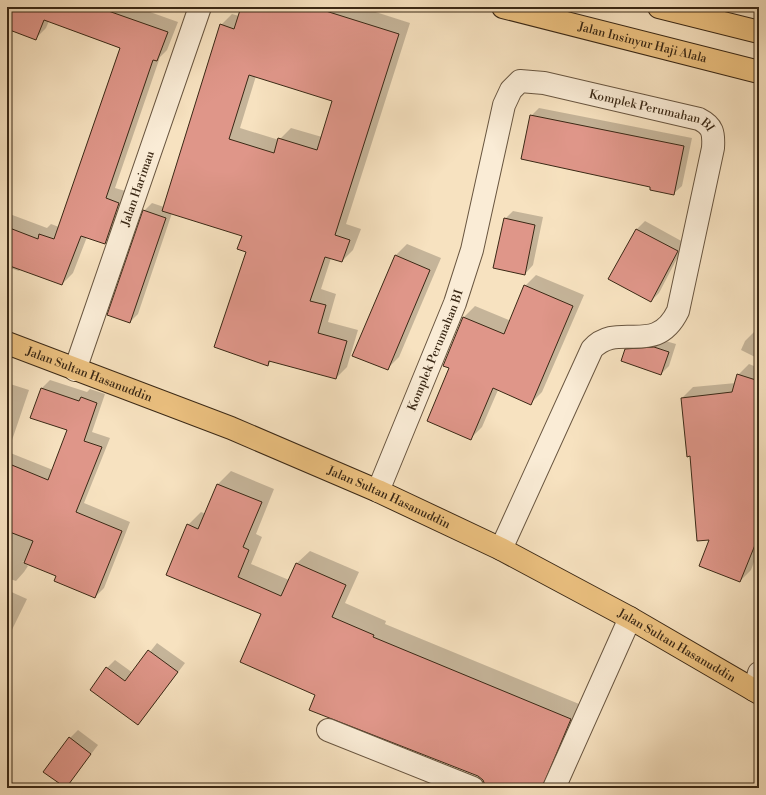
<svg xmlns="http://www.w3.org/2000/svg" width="766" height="795" font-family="'Libre Bodoni',serif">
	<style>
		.shadow { fill: #0003; fill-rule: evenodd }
		.building { fill: #df9689; stroke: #3a2815; fill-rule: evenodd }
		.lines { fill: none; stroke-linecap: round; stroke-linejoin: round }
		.minor-casing { stroke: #695640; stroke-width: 24 }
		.major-casing { stroke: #3a2815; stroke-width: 24 }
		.highway-casing { stroke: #3a2815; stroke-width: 24 }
		.minor { stroke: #faecd6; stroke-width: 22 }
		.major { stroke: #ecc180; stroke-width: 22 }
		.highway { stroke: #ecc180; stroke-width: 22 }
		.labels { text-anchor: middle; stroke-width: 3; stroke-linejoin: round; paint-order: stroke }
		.street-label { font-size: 12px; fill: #3a2815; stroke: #faecd6 }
	</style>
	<rect width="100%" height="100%" fill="#f7e2c0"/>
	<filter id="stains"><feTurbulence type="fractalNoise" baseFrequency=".005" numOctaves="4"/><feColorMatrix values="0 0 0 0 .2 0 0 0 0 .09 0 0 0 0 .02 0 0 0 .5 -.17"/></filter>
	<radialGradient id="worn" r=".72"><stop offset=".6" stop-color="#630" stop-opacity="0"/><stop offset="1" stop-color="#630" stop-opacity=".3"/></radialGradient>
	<g class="shadow">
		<polygon points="7,7 136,7 178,22 167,50 160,57 115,188 129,192 115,233 105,243 87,237 73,273 62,284 21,269 19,271 7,267 7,213 47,228 51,224 59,227 121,47 49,21 46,28 36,38 7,28"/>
		<path d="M242,7h118l50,16 -64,201 15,5 -8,21 -11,11 -11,-3 -10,31 15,5 -8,28 30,8 -11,37 -11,11 -64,-18 -4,5 -21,-114 -4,-16 -71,-22 -34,101 -8,8 14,-111 8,-8 12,4 57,-182 11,-11 7,2zM256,76l77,25 -11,36 -31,-9 -12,12 -39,-12z"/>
		<polygon points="539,108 692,138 682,186 673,194 531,116"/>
		<polygon points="513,211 543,217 533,265 525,274 505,219"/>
		<polygon points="645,221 685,243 659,293 651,301 610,278 637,229"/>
		<polygon points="407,244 441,258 399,357 387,369 395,256"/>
		<polygon points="536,275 584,295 542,392 531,403 498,390 482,427 471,438 450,368 444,365 464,317 475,306 511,321 525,286"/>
		<polygon points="756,330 759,331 759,359 741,350 745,341"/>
		<polygon points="662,340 676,344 669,366 661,374 626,350 634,341"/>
		<polygon points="749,364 759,368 759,549 751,570 740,581 711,539 691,455 682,398 693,387 736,383 738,375"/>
		<polygon points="50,380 87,392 90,389 105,394 92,432 110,438 84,503 130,522 104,588 95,597 57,575 22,561 28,566 24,572 16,581 7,578 7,383 29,390 8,452 53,470 69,430 42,388"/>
		<polygon points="231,471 274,489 256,534 262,537 251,564 289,580 296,564 310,551 359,572 345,603 386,621 385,624 584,706 555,788 494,788 478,776 317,695 262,613 188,525 201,512 206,514 218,484"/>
		<polygon points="7,590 27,599 7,640"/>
		<polygon points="157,643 185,663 146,715 138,724 107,668 115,660 133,673"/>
		<polygon points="78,730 98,745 66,787 70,738"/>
	</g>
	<g class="building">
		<polygon points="7,7 97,7 168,32 157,61 153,60 106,198 119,203 105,244 81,236 62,285 7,265 7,227 38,239 39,234 54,239 120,48 44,20 36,40 7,29"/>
		<path d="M241,7h72l86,27 -64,201 15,5 -8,22 -17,-5 -15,44 16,4 -8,28 29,8 -11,38 -67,-18 -1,5 -54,-19 32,-95 -9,-3 5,-13 -80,-25 58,-187 14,5zM249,75l83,26 -15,49 -39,-12 -4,15 -45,-14z"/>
		<polygon points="530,115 684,146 674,195 650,190 650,187 521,159"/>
		<polygon points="143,210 166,218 130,323 107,315"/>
		<polygon points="504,218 535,225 525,275 493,268"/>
		<polygon points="636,229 678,251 651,302 608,279"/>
		<polygon points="395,255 430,270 388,370 352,356"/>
		<polygon points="524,285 573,306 531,405 493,388 471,440 427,421 449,368 443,366 463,317 504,334"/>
		<polygon points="654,347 669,352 661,375 621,361 625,349"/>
		<polygon points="737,374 759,381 759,546 755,545 740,582 699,566 709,540 697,541 690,456 687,457 681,398 732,392"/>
		<polygon points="41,388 79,401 81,397 97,403 84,441 102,447 76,512 122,531 95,598 54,581 56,576 24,563 33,541 7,531 7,463 48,480 67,430 30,418"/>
		<polygon points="217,484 262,502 243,547 249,550 238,577 281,596 296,563 346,585 332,617 374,635 373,637 571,719 542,788 492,788 485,785 483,780 478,776 309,710 315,695 240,662 261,614 166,575 187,524 198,529"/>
		<polygon points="148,650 178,672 138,725 90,690 106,667 125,681"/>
		<polygon points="69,737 91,754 66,788 43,772"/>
	</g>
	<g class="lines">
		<g class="minor-casing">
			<g id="minor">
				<path id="s1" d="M75,370l125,-363"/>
				<path id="s2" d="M378,491l77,-188 17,-53 32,-145 7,-15 9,-9 24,2 155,36c14,7 15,14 14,29l-35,163c-23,47 -60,9 -86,38l-91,200"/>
				<polyline points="754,690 759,673"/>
				<polyline points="328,730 473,788"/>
				<polyline points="554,788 630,618"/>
			</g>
		</g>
		<g class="major-casing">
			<g id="major">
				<path id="s3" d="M503,7l256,65"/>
				<polyline points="659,7 759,32"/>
			</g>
		</g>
		<g class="highway-casing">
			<g id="highway">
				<path id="s4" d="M7,343l224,85 147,63 123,58 129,69 129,75"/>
			</g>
		</g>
		<use href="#minor" class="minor"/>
		<use href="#major" class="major"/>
		<use href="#highway" class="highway"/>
	</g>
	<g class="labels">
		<g class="street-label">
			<text dy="4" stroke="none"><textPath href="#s3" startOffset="144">Jalan Insinyur Haji Alala</textPath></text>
			<text dy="4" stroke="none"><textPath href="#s2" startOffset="572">Komplek Perumahan BI</textPath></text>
			<text dy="4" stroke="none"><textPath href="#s1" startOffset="192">Jalan Harimau</textPath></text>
			<text dy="4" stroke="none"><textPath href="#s2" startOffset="152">Komplek Perumahan BI</textPath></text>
			<text dy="4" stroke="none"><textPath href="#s4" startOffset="88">Jalan Sultan Hasanuddin</textPath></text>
			<text dy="4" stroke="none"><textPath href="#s4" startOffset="412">Jalan Sultan Hasanuddin</textPath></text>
			<text dy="4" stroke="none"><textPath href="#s4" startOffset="736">Jalan Sultan Hasanuddin</textPath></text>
		</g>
	</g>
	<rect width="766" height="795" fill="none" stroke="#f7e2c0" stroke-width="24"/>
	<rect x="8" y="8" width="750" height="779" fill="none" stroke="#3a2815" stroke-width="2"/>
	<rect x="12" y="12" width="742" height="771" fill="none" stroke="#3a2815"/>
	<rect width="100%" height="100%" filter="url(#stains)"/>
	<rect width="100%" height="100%" fill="url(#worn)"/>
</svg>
